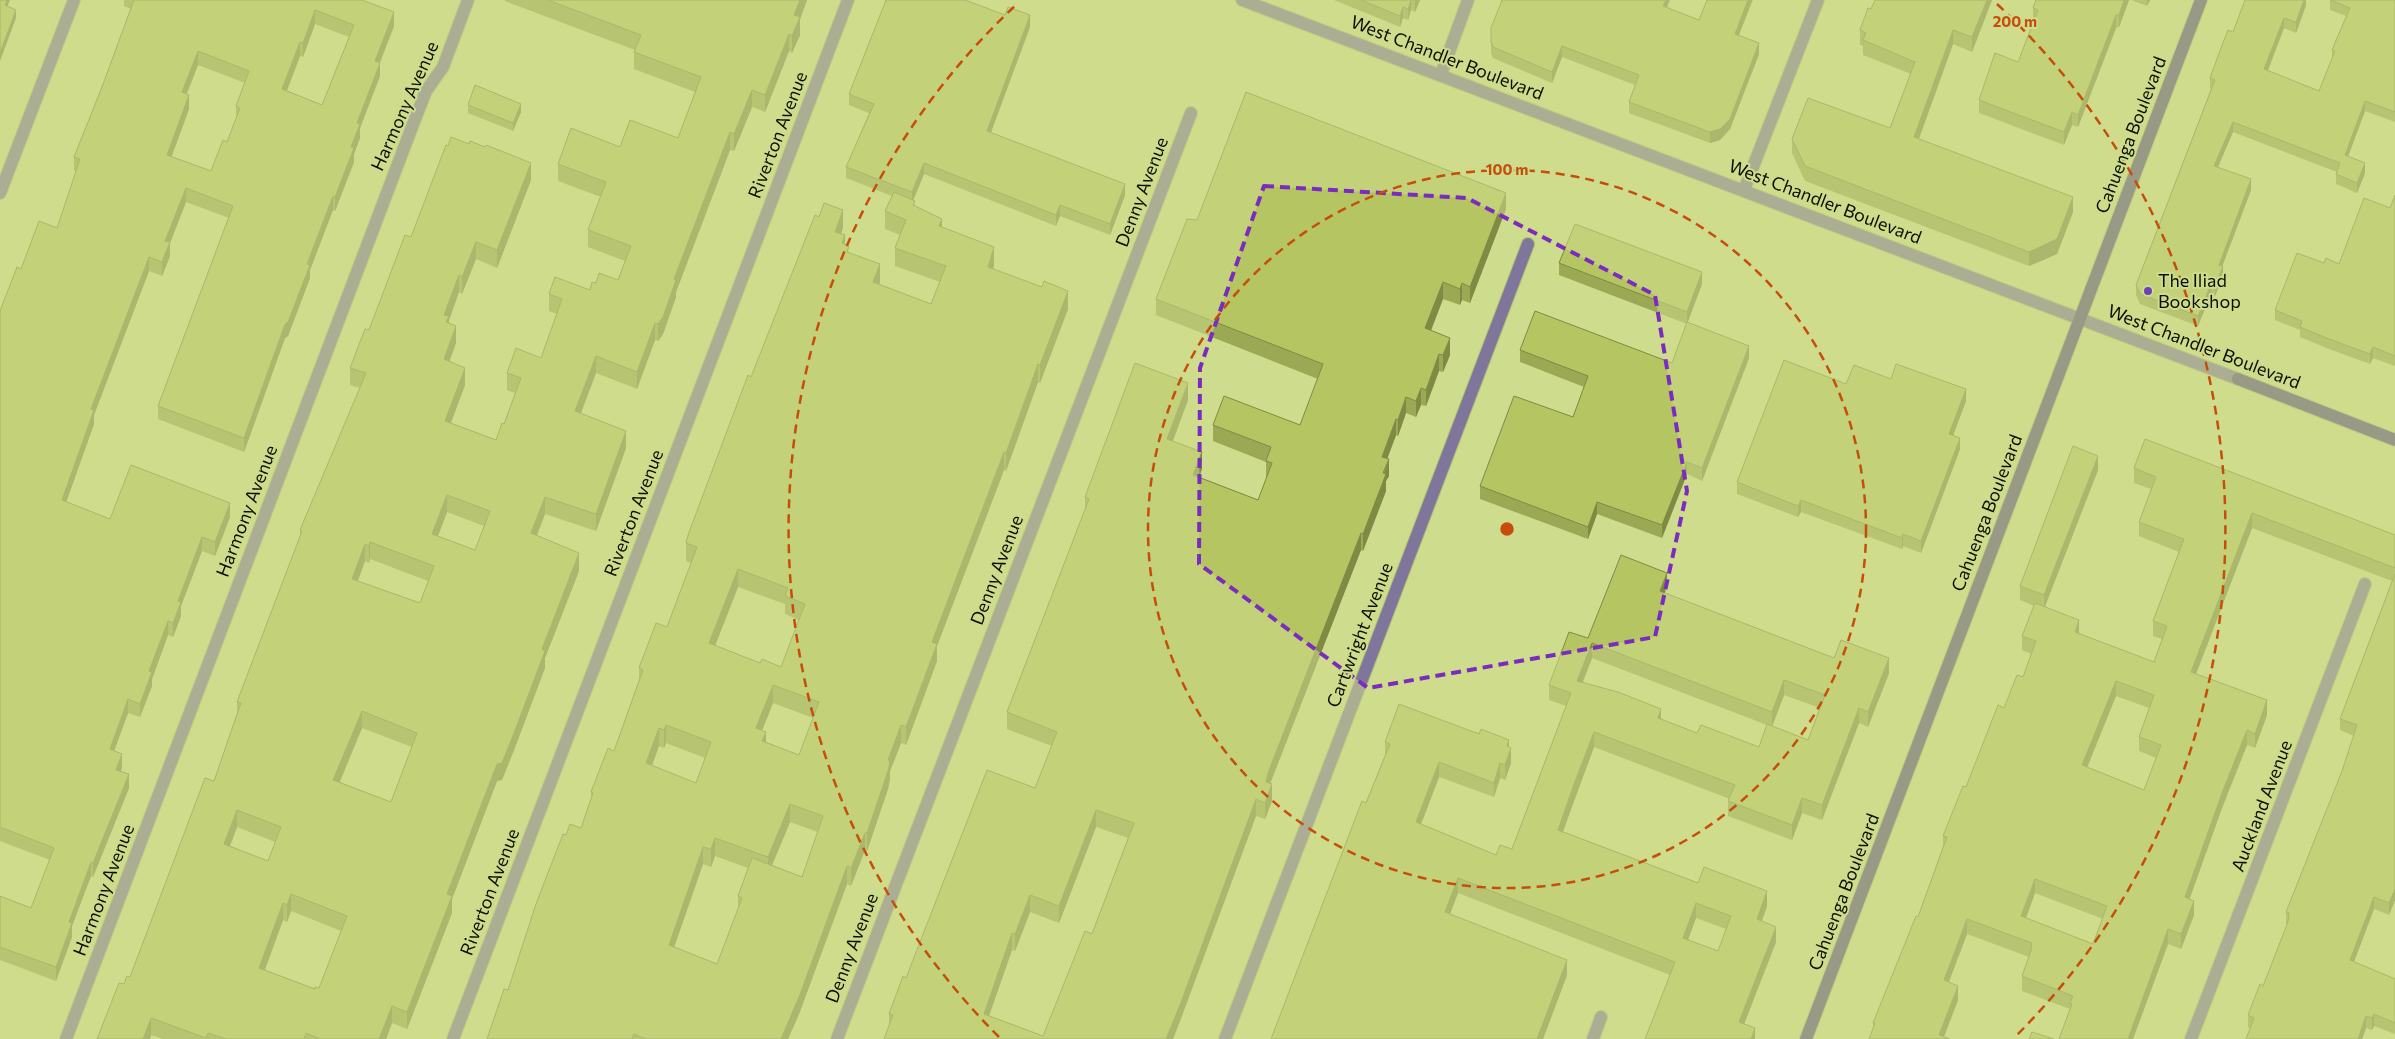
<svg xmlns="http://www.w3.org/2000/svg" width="2395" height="1039" font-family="Commissioner,sans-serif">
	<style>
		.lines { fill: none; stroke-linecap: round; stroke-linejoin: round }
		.street-casing { stroke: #afbb76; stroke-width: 14 }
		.secondary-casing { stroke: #afbb76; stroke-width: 14 }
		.street { stroke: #80769b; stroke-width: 12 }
		.secondary { stroke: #5a4a7e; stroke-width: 12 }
		.wall { fill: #9ca954; fill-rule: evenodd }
		.shaded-wall { fill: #7f8a45 }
		.building { fill: #b5c562; stroke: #7f8a45; fill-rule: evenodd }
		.marked { fill: none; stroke: #7b2cbf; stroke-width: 4; stroke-dasharray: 10 6; stroke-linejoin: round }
		.ring { fill: none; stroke: #c74e0a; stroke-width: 2.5; stroke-dasharray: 9 6 }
		.poi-dot { fill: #6f41b9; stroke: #cedc8d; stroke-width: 2 }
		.labels { text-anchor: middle; stroke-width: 4; stroke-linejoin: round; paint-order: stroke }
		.street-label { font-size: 18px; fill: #0c0f00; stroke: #cedc8d }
		.poi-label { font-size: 18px; fill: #0c0f00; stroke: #cedc8d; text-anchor: start }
		.centre { fill: #c74e0a; stroke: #cedc8d; stroke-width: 2.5 }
		.ring-label { font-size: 15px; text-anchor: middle; font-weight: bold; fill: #c74e0a; stroke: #cedc8d; stroke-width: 4; stroke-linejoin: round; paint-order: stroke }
	</style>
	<rect width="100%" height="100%" fill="#cedc8d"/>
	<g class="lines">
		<g class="street-casing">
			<g id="street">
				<polyline points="1242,0 2238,379"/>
				<polyline points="1441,74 1468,0"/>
				<polyline points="1744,190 1818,0"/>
				<polyline points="0,193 74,0"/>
				<polyline points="66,1039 412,127 426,91 443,67 468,0"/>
				<polyline points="453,1039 848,0"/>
				<polyline points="837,1039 1191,113"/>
				<polyline points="1225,1039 1528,244"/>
				<polyline points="1593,1039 1601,1017"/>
				<polyline points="2191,1039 2365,584"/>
			</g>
		</g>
		<g class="secondary-casing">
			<g id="secondary">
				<polyline points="2238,379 2395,440"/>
				<polyline points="1806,1039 2201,0"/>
			</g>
		</g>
		<use href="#street" class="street"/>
		<use href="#secondary" class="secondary"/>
	</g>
	<g class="wall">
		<path d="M124,0h238l32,26 -14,37v13l-20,52v10l-6,16v8l-19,49 -2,-1 -23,60v8l-22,58 -3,2 -41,114 -86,-33v-13l71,-188 -43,-16 -16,41v13l-8,20 -13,-5 -55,144v9l-28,78 44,17 120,-2 -15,39 -13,-5 -21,55v10l-8,21 -5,-2 -16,44v7l-12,31 -12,-4 -14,38 8,16 -1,5 8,16 -36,89 -2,-1 -19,50v11l-16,44 -56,-21v-64l31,12 19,-48 -50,-19v-530l21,-42 36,-41 19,-57 -2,-1v-13l28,-70 29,-78 -7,-3zM315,24l34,13 -27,68 -35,-14 13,-35 3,1zM198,65l47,18 -9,23v13l-9,23 -16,29 -40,-14 18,-48 -3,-15z"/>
		<path d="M505,0h302l-7,19v16l-8,18 -3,-2 -24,61 -13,-5 -18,44 -4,-1 -54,142v5l-13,37 -5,7 -3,-1 -18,49 -41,-16 -16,41 46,34 -30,83 -51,-17 -8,21 42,36 -34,87v10l-31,82 -12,30 -5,1 -45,118v14l-45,116 -15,-6 -6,16h-223l-12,-4 -1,4h-53l27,-55 6,-7 84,-196 23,-68v-11l63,-165v-7l60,-142 -10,-3v-17l19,-38 42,-93 120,-57 -34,88 -21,-9 -14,35 -3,-2 -10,28v3l7,20 -7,19 16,23 -14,38 45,17 8,-16 11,-31 -8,-3v-17l34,-15 16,-44 -8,-3v-17l41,-4 6,-7 22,-3 7,-19 -37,-14v-17l13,-33 -43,-16v-17l62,-17 58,-9 17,-46 -61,-23v-17l1,-2 -130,-49zM447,512l37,14 -9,24 -37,-14zM370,559l58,22 -8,22 -62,-22 7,-20 4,2zM362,728l50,19 -21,55 -51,-20zM237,827l38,15 -7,19 -38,-15zM291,911l50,20 -22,57 -4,1 -50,-19 18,-50 4,2z"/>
		<polygon points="1334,0 1420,0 1415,12 1411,10 1408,20 1403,18 1400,27"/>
		<polygon points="1707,0 1753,0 1739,35 1759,54 1730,129 1720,140 1710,143 1629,113 1629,102 1635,85 1562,57 1552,83 1493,58 1491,53 1491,28 1667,8 1699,20"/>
		<polygon points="1992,0 1972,52 1953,44 1919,139 2073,212 2057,254 2029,266 1805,181 1792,153 1792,139 1890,128 1911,74 1863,55 1863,46 1860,45 1860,30 1871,9"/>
		<polygon points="2036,0 2129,0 2119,27 2116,28 2078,127 2072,125 2064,145 1979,113 1979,100 2018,62 2034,21 2033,21 2033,8"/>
		<polygon points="2131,0 2150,0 2147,6"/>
		<polygon points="2306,0 2306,5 2296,33 2284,28 2268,71 2319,91 2332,58 2332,50 2346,16 2330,10 2330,0 2395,0 2395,122 2365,111 2348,156 2365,173 2357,193 2336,184 2336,174 2337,172 2233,132 2218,167 2251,190 2222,266 2223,276 2215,296 2211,294 2198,326 2140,304 2136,295 2136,285 2211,89 2210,88 2210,78 2233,32"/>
		<path d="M1030,27l-39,106 134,62 -15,40 -50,-19 -4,10 -132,-52 -11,27 2,5 27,22 52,37 -1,4 75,40 -28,74 -2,-1 -32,89 -2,-1 -67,176v15l-31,84 -5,-2 -11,28v8l-2,10 -21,62 -2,-1 -14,36 -4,-2 -48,130 -11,25h-301l21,-49 58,-155 15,-7 10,-30v-6l23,-41 25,-71v-12l28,-41 24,-64 -5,-2v-18l65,-166 92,-149 -2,6 8,19 31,29 -1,2 52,20 9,-22 -45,-16v-18l5,-13 -15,-6v-18l7,-15 -46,-18v-11l23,-54 -20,-8v-11zM738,587l47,17v10l14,6 -18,47 -21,-4 -45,-17zM773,703l40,15 -14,37 -33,-13 -4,-12zM666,743l39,15 -9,25 -44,-17 7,-20 5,2zM790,822l28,10 -16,45 -30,-12zM715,856l33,12 -10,28v13l-21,55 -43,-17 29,-83 8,3z"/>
		<polygon points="468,105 521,112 513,131 468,113"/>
		<polygon points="2395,195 2395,366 2373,358 2370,364 2329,349 2300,337 2300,330 2275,320 2275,310 2324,263 2339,264 2390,208"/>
		<path d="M1506,209l-36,94 -8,-3 -2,5 -17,-6 -12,32 19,24 -7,17 -4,-1 -13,35 -5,-1 -5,12 -10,-4 -8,23 -2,-1 -9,24 2,17 -3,5v10l-23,60 -2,-1 -91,234 2,17 -7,18 -9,-3 -76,205 -7,18h-289l5,-13v-12l17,-36 129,-190 17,-42 -45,-17v-17l78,-202v-13l103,-97 -15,41 29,28 -3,8 59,23 9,-22 -1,-1v-15l-53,-21v-16h87l18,-46 -162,-64v-16l41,-79zM1096,827l32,11 -36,96 -49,102 -54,-20 23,-66 3,1 15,-39 29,11z"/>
		<polygon points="1559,263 1702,284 1687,324 1559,275"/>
		<polygon points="1520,350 1672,363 1749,358 1702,481 1687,474 1662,538 1597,514 1588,539 1480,499 1480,486 1573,417 1584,387 1520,362"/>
		<polygon points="1891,379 1966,401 1953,436 1960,449 1921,553 1903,546 1902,549 1801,512 1798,517 1737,494 1737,482 1846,384"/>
		<path d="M2134,468l261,67v365l-6,15 -15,-6 -20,53 41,17v55l-21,-8 -2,4 -6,-2 -4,11h-116l4,-11 -2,-1v-12l15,-29 24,-62h-1v-12l56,-141 12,-35 -14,-6v-11l52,-138 -140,-53 -56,146 71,41 -12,33 -8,-3 -25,63 -33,91 5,16 -13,34 -13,-5 -35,95h-74l11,-30 -48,-18v-15l7,-19 -62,-23 -19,48 10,18 -14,37 -71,-9v-5l45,-106 25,-71v-10l23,-49 38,-79 19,-31 8,-23 -9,-4v-14l12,-30 -14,-6v-14l78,-116 -53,136 34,28 75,28 8,-23 -9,-3v-15l26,-69 -40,-16v-14l12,-33 -17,-6zM2116,696l33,12 -10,29v14l17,7 -12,32 -57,-23zM2035,893l68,26 -10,25 -67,-26z"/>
		<path d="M1667,588l-2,5 169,65 55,15 -21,54 -9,-4 -37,97 -20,-7 -10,27 -64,-24v-15l2,-2 -136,-52 -20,52 -11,33 135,51 69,23 -5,15 14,21 -32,82 11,15 -85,-64 -212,-82 -8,21 117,61 -24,64h-272l114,-284v-13l124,5 2,16 -6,17 -5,-2 -6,19 -55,-20 -18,47 75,31 16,-6 54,-143 -17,-6v-15l39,-47zM1592,658l175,67 -8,22 -62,-14 -36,-14 -78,-37zM1784,695l36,13 -12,32 -36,-14zM1696,918l30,11 -8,22 -30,-11z"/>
	</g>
	<g class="shaded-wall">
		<polygon points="7,0 10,0 5,13 5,5"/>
		<polygon points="800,0 807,0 800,19 800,35 792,53 792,36 794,15"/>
		<polygon points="1411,0 1411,10 1408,20 1408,9"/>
		<polygon points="1415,0 1420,0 1415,12"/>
		<polygon points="1666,0 1670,0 1663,17 1663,6"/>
		<polygon points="1748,0 1752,0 1735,45 1735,34"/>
		<polygon points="1987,0 1992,0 1972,52 1972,37"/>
		<polygon points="2124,0 2129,0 2119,27 2119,15"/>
		<polygon points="2147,0 2150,0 2147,6"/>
		<polygon points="2304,0 2306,0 2306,5 2296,33 2296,22"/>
		<polygon points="1403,7 1403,18 1400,27 1400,16"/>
		<polygon points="16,10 16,18 0,61 0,53"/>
		<polygon points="315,10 315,24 303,57 303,43"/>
		<polygon points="394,12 394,26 375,74 375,61"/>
		<polygon points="1030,15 1030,27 987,142 987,131"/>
		<polygon points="2116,15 2116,28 2078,127 2078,115"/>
		<polygon points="2284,18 2284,28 2264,79 2264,69"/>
		<polygon points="1953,30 1953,44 1914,152 1914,137"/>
		<polygon points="789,34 789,51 765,112 765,95"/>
		<polygon points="300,42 300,56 282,103 282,89"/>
		<polygon points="1759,43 1759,54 1730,129 1720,140 1710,143 1710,132"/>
		<polygon points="1562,46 1562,57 1552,83 1552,72"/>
		<polygon points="198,51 198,65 182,106 182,92"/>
		<polygon points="380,63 380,76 360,128 360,138 354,154 354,162 335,211 335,197 351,147 357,123"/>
		<polygon points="752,90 752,107 734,151 734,134"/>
		<polygon points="189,95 189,109 167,169 167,155"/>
		<polygon points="2365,101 2365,111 2345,165 2345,155"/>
		<polygon points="521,104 521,112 513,131 513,123"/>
		<polygon points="2072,112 2072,125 2064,145 2064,132"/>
		<polygon points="2233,122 2233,132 2214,176 2214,166"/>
		<polygon points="730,132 730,150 676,292 676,297 663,334 658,341 658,324 674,279"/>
		<polygon points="531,163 531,180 497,268 497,250"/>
		<polygon points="924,163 924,174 912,203 912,192"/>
		<polygon points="2365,163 2365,173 2357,193 2357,183"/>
		<polygon points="2251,179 2251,190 2219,275 2219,265"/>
		<polygon points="1125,184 1125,195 1110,235 1110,224"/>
		<polygon points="186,188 186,202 170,243 170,256 162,276 162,262 165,241"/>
		<polygon points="1506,193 1506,209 1470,303 1470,287"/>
		<polygon points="333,196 333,210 310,270 310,278 288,336 285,338 244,452 244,438"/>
		<polygon points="2073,197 2073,212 2057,254 2029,266 2029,252"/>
		<polygon points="1060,205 1060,216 1056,226 1056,215"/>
		<polygon points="843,210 843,228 835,250 835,232"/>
		<polygon points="942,219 942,237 939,226"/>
		<polygon points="845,235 845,253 842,243"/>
		<polygon points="476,242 476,259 462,294 462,277"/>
		<polygon points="994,247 994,265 988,285 988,267"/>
		<polygon points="149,257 149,271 94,415 94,424 62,514 62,500 91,409"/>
		<polygon points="880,264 880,282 873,300 873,282"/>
		<polygon points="2223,266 2223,276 2215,296 2215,286"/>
		<polygon points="1702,272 1702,284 1687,324 1687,312"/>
		<polygon points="459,275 459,292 449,320 449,333 444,315"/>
		<polygon points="1443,282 1443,299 1425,345 1425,328"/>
		<polygon points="1462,283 1462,300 1460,305 1460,289"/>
		<polygon points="2211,284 2211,294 2198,326 2198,316"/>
		<polygon points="1068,291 1068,309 1040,383 1040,365"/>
		<polygon points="655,323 655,340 637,389 637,372"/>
		<polygon points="456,326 456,343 444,376 444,359"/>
		<polygon points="1450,338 1450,355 1443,372 1443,355"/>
		<polygon points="1749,346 1749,358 1702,481 1702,468"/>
		<polygon points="2373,347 2373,358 2370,364 2370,354"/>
		<polygon points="1439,354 1439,371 1426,406 1426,390"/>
		<polygon points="596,356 596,373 575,429 575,411"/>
		<polygon points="1038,364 1038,382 1006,471 1006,453"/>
		<polygon points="465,368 465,385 445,438 445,421"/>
		<polygon points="1188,383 1188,400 1167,456 1167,439"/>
		<polygon points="1421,388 1421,405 1416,417 1416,401"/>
		<polygon points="1966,389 1966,401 1949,446 1949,434"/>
		<polygon points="1406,397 1406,413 1398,436 1398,420"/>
		<polygon points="1396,419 1396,435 1382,473 1382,457"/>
		<polygon points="626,431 626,448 596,531 596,514"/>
		<polygon points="1960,438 1960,449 1921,553 1921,541"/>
		<polygon points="1004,452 1004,470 937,646 937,661 906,745 906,727 932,642"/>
		<polygon points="1202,452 1202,469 1193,492 1193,475"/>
		<polygon points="2098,456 2098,470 2044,609 2044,595"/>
		<polygon points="1389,459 1389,476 1386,481 1386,491 1363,551 1363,534"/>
		<polygon points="1687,462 1687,474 1662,538 1662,525"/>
		<polygon points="447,495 447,512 432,551 432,534"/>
		<polygon points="545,497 545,514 531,550 531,533"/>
		<polygon points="1801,500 1801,512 1798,517 1798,506"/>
		<polygon points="1597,502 1597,514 1588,539 1588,527"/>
		<polygon points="230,503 230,517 215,556 215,542"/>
		<polygon points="2252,513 2252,528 2191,687 2191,672"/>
		<polygon points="1361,533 1361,550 1268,789 1266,782 1268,773"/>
		<polygon points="1903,534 1903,546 1902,549 1902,538"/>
		<polygon points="202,537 202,551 181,606 181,616 173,637 173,623 178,601"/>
		<polygon points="370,542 370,559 369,563 369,546"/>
		<polygon points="365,544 365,561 352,596 352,579"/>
		<polygon points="579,553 579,571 545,658 545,668 514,750 502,780 497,781 452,899 452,913 407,1029 407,1012 447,894"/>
		<polygon points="738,569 738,587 709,661 709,643"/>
		<polygon points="1667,573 1667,588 1660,606 1660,591"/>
		<polygon points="2079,620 2079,635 2075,632"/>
		<polygon points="168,621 168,635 152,679 152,686 140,717 140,704 149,671"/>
		<polygon points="1592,643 1592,658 1577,696 1577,681"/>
		<polygon points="1889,658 1889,673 1868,727 1868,712"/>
		<polygon points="1784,680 1784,695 1772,727 1772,712"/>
		<polygon points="2116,681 2116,696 2082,780 2082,765"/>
		<polygon points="773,685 773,703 756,746 756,728"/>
		<polygon points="128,699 128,713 110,762 110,749"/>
		<polygon points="2267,700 2267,715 2255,748 2255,734"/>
		<polygon points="1859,708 1859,723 1822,820 1822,805"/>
		<polygon points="1661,709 1661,724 1658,718"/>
		<polygon points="362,711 362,728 333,797 333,780"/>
		<polygon points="666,725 666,743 664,748 664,730"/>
		<polygon points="901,725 901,743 890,771 890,779 888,789 867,851 867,833 888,760"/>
		<polygon points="659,728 659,746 646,781 646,763"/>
		<polygon points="2247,730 2247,745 2222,808 2185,912 2185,897 2222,793"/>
		<polygon points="766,732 766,750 762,741"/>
		<polygon points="1594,732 1594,747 1558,845 1558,830"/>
		<polygon points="1509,740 1509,754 1511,748 1511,763 1505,780 1505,765 1507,746"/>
		<polygon points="122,754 122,767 116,784 116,770"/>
		<polygon points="1439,762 1439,777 1416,837 1416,822"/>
		<polygon points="1500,763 1500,778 1494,797 1494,783"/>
		<polygon points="129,774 129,788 93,877 93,863"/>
		<polygon points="1272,784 1272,801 1265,819 1265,803"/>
		<polygon points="1802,798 1802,813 1792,840 1792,825"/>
		<polygon points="1256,799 1256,816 1180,1021 1173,1039 1166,1039"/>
		<polygon points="790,804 790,822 768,875 768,857"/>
		<polygon points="237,810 237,827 224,861 224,844"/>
		<polygon points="1096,810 1096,827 1059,923 1059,906"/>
		<polygon points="865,833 865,850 851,886 851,868"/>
		<polygon points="715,838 715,856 711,867 711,849"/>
		<polygon points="703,847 703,864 669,962 669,945"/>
		<polygon points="91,862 91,876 72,926 72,937 56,981 56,967 69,922"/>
		<polygon points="847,866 847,884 799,1014 788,1039 781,1039"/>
		<polygon points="1458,878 1458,893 1445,927 1445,912"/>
		<polygon points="2035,879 2035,893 2021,931 2021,916"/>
		<polygon points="2395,889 2395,900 2389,915 2389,903"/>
		<polygon points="1767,891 1767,906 1757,934 1757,919"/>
		<polygon points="291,894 291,911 287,922 287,905"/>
		<polygon points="1030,895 1030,912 1015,951 1015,934"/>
		<polygon points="2374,897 2374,909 2350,972 2350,960"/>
		<polygon points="2194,901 2194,915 2181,949 2181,934"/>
		<polygon points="283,903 283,920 259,985 259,968"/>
		<polygon points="1696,903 1696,918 1683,953 1683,938"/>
		<polygon points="1967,919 1967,934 1944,995 1944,980"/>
		<polygon points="1776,927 1776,942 1739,1037 1739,1022"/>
		<polygon points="2168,929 2168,944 2133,1039 2128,1039"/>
		<polygon points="1012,933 1012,950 984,1030 984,1014"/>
		<polygon points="1567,960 1567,975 1543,1039 1537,1039"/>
		<polygon points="1958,986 1958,1000 1943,1039 1939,1035"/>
		<polygon points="392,1006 392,1023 386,1039 379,1039"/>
		<polygon points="2374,1014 2374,1026 2372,1030 2372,1018"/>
		<polygon points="2366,1016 2366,1028 2362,1039 2358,1039"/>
		<polygon points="151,1018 151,1035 150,1039 143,1039"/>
		<polygon points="1755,1028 1755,1039 1751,1039"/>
	</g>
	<g class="building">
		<polygon points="0,0 7,0 5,5 16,10 0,53"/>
		<path d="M134,0h228l32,12 -19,49 5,2 -23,60 3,1 -9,23 3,1 -19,49 -2,-1 -26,68 3,1 -22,57 -3,2 -41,114 -86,-32 75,-200 -47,-18 -21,53 5,1 -8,20 -13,-5 -58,152 3,1 -32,90 48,19 21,-54 99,38 -15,39 -13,-5 -24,64 3,1 -8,21 -5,-2 -19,50 3,1 -12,32 -12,-5 -18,50 12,5 -6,16 13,4 -36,89 -2,-1 -22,60 3,1 -16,44 -56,-20v-51l31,12 23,-60 -54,-21v-516l17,-44 4,2 18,-48 18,7 23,-69 -6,-2 28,-70zM315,10l39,15 -32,80 -40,-16 18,-47 3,1zM198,51l51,20 -13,35 4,2 -13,34 -4,-2 -12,31 -44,-16 22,-60 -7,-3z"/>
		<path d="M548,0h252l-6,15 6,2 -8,19 -3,-2 -24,61 -13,-5 -18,44 -4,-2 -56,147 2,1 -13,37 -5,7 -3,-1 -18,49 -41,-16 -21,55 51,20 -30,83 -51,-17 -14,36 48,20 -37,96 3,2 -31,82 -12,30 -5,1 -50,130 5,2 -45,116 -15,-6 -13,33h-59l-14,-6 -2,6h-78l-18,-6 -2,5 -55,-20 -8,21h-46l22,-56 5,1 3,-8 3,1 75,-199 9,3 27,-78 -4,-1 65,-171 -2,-1 66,-157 -16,-5 15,-39 4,1 36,-95 6,2 35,-92 2,1 3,-9 18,7 1,-3 15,6 1,-2 45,18 -34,87 -21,-8 -14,35 -3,-2 -15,40 5,1 -3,6 10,4 -12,33 21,9 -20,53 51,19 6,-17 2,1 17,-46 -14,-5 9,-25 25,10 21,-59 -13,-5 6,-17 35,13 2,-8 4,1 3,-10 19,7 13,-34 -43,-16 18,-48 -48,-18 13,-36 49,19 10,-27 48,18 23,-61 -67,-25 7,-17zM447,495l43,16 -15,39 -43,-16zM370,542l64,24 -14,37 -68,-24 13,-35 4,2zM362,711l55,22 -26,69 -58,-22zM237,810l44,17 -13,34 -44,-17zM291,894l56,22 -28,72 -4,-1v2l-56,-21 24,-65 4,2z"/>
		<polygon points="886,0 965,0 1005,15 1008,7 1030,15 987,131 1125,184 1110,224 1060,205 1056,215 924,163 912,192 846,167 874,104 849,94"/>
		<polygon points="1361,0 1411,0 1408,9 1403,7 1400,16"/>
		<polygon points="1502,0 1666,0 1663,6 1699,20 1707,0 1748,0 1735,34 1759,43 1730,119 1720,129 1710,132 1629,102 1639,75 1562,46 1552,72 1493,47 1491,42 1491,28"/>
		<polygon points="1875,0 1987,0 1972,37 1953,30 1914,137 2073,197 2057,239 2029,252 1805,166 1792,139 1808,98 1890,128 1915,62 1863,40 1866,33 1860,30 1868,8 1871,9"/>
		<polygon points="2036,0 2124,0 2119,15 2116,15 2078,115 2072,112 2064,132 1979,100 1995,53 2018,62 2038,10 2033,8"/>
		<polygon points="2245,0 2304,0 2296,22 2284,18 2264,69 2319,91 2335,51 2332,50 2350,8 2331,0 2395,0 2395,112 2365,101 2345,155 2365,163 2357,183 2336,174 2340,163 2233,122 2214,166 2251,179 2219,265 2223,266 2215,286 2211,284 2198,316 2140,294 2136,285 2215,80 2210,78 2221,48 2228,30 2233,32"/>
		<polygon points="475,85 521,104 513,123 468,105"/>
		<path d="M1246,92l260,101 -36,94 -8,-4 -2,6 -17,-7 -18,46 25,10 -7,17 -4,-1 -13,36 -5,-2 -5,13 -10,-4 -8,23 -2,-1 -14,38 7,2 -6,14 3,1 -23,60 -2,-1 -93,240 -2,9 6,2 -7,19 -9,-4 -76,206 -14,34h-282l9,-24 -4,-1 14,-38 3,2 81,-208 48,18 22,-56 -50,-20 82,-213 -4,-2 50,-134 53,20 -21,56 35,13 -9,23 65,25 14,-37 -6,-2 5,-14 -58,-22 11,-29 76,29 23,-61 -167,-65 31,-80 10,1zM1096,810l38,13 -42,111 -7,-3 -42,105 -59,-22 28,-81 3,1 15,-39 29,11z"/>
		<path d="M894,192l21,9 -2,4 29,14 -3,7 55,21 -6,20 54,20 2,-6 24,10 -28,74 -2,-1 -32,89 -2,-1 -72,190 5,2 -31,83 -5,-2 -13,35 2,1 -2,10 -21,62h-2l-14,35 -4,-2 -48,131 -18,42h-135l-12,-5 -2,5h-145l17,-50 4,1 28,-86 27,-70 3,1 4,-11 11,4 12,-35 -2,-1 17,-44 6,3 29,-81 -4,-2 17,-45 11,4 30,-80 -11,-4 2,-8 60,-160 3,2 64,-162 4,2 5,-14 19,7 -8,22 10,3 -3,8 7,3 -2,6 33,12 -7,18 58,22 15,-38 -51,-18 11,-28 -21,-9zM738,569l50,19 -3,8 20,8 -24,63 -19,-8 -2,4 -51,-20zM773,685l46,17 -20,53 -37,-14 4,-9 -10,-4zM666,725l45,17 -15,41 -50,-20 13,-35 5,2zM790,804l33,12 -21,61 -50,-19 -14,38 4,2 -25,66 -48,-19 34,-98 8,2 4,-11 53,19z"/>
		<polygon points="2395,195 2395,356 2373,347 2370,354 2329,339 2300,327 2302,321 2275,310 2297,253 2324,263 2326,258 2339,264 2364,198 2390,208"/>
		<polygon points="1575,224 1702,272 1687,312 1559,263"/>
		<polygon points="1535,311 1672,363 1687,322 1749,346 1702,468 1687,462 1662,525 1597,502 1588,527 1480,486 1514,396 1573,417 1588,376 1520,350"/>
		<polygon points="1784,360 1846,384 1854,365 1891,379 1896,364 1966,389 1949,434 1960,438 1921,541 1903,534 1902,538 1801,500 1798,506 1737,482"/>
		<path d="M2145,439l250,96v33l-143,-55 -61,159 76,28 -12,34 -8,-4 -25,63 -37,104 9,4 -13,33 -13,-5 -40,110h-69l13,-35 -2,-1 3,-7 -51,-20 10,-28 -1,-1 1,-4 -65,-24 -23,61 14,6 -19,49 11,4h-81l6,-16h-2l43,-107 2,1 29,-80 -4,-1 20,-50 3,1 32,-82 6,3 13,-33 6,2 13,-36 -14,-5 13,-33 44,17 -4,12 79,30 13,-36 -14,-5 31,-82 -45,-17 17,-45 -22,-9zM2116,681l38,14 -15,42 22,8 -17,45 -62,-25zM2035,879l72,27 -14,38 -72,-28z"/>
		<polygon points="2073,446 2098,456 2044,595 2020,586"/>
		<path d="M1621,555l46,18 -7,18 174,67 7,-18 48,18 -21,54 -9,-4 -37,97 -20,-7 -10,27 -64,-24 7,-16 -141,-53 -20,52 -16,46 140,53 6,-16 63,24 -10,28 19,8 -37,95 16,6 -4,11h-106l30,-77 -217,-84 -13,34 122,48 -30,79h-266l91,-238 4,2 24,-59 -5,-2 14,-38 80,30 2,-5 28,11 -2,6 4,2 -6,17 -5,-2 -6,20 -55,-21 -23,60 80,33 4,-10 12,4 59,-156 -22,-8 20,-53 19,6zM1592,643l180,69 12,-32 41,15 -17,45 -41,-16 -8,23 -58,-22 -4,8 -39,-15 3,-9 -43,-17 -41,-11zM1696,903l35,13 -13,35 -35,-13z"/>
		<polygon points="2395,574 2395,889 2389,903 2374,897 2350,960 2395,979 2395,1023 2374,1014 2372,1018 2366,1016 2358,1039 2246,1039 2254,1018 2248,1015 2260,984 2263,986 2288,922 2289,913 2286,912 2342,771 2357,725 2340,719"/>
		<polygon points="2032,1032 2054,1039 2029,1039"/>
	</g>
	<path d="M0 0H2395V1039H0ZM1264,186l203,12 188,97 32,196 -32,146 -287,51 -169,-124 1,-196z" fill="#cedc8d" fill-opacity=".55" fill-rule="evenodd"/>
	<path class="marked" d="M1264,186l203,12 188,97 32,196 -32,146 -287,51 -169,-124 1,-196z"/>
	<g class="ring">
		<circle cx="1507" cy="529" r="359"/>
		<path d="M999 1037A718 718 0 0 1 1017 4M1997 4A718 718 0 0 1 2015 1037"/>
	</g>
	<circle class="poi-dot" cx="2148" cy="291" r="5"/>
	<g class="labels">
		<g class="street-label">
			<text transform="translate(1447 58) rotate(21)" y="6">West Chandler Boulevard</text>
			<text transform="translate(405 106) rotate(-66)" y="6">Harmony Avenue</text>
			<text transform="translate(778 135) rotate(-69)" y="6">Riverton Avenue</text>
			<text transform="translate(2131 135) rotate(-69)" y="6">Cahuenga Boulevard</text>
			<text transform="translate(1142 192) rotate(-69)" y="6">Denny Avenue</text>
			<text transform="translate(1825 202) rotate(21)" y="6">West Chandler Boulevard</text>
			<text transform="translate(2204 347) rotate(21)" y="6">West Chandler Boulevard</text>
			<text transform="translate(247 511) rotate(-69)" y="6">Harmony Avenue</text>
			<text transform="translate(634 513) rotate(-69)" y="6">Riverton Avenue</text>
			<text transform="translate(1987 513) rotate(-69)" y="6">Cahuenga Boulevard</text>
			<text transform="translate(997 570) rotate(-69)" y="6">Denny Avenue</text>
			<text transform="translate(1360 635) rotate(-69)" y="6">Cartwright Avenue</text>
			<text transform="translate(2262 806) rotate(-69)" y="6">Auckland Avenue</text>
			<text transform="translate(104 890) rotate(-69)" y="6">Harmony Avenue</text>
			<text transform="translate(490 892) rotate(-69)" y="6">Riverton Avenue</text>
			<text transform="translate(1844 892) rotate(-69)" y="6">Cahuenga Boulevard</text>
			<text transform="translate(852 948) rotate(-69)" y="6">Denny Avenue</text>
		</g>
		<g class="poi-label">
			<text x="2158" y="287">The Iliad<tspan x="2158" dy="21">Bookshop</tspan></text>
		</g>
	</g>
	<circle cx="1507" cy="529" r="8" class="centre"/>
	<g class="ring-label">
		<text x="2015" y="27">200 m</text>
		<text x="1507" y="175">100 m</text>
	</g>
</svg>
